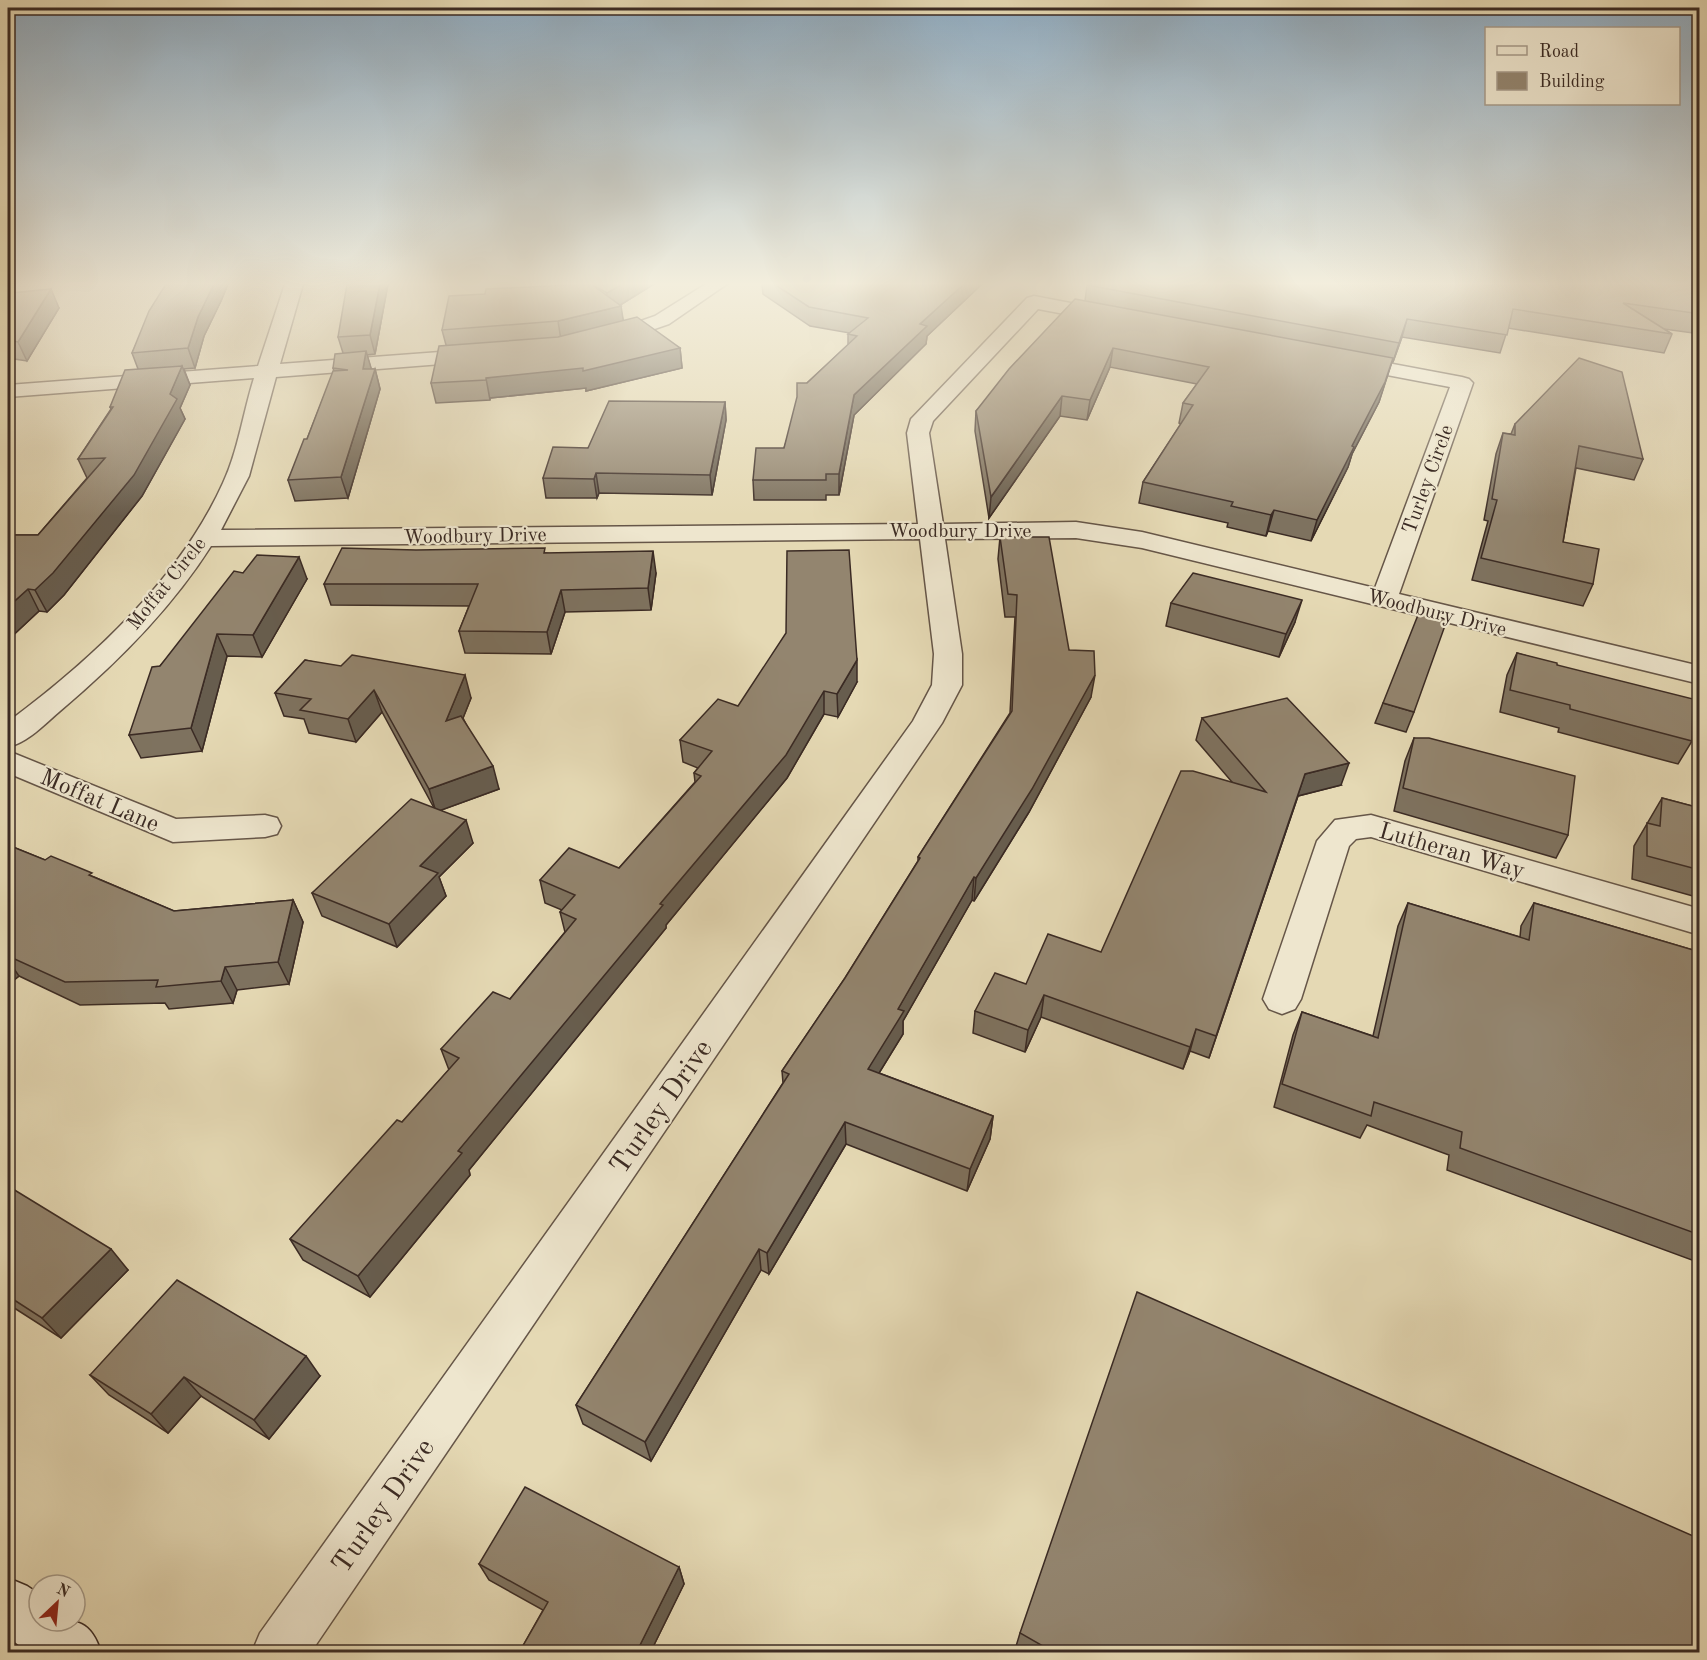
<svg xmlns="http://www.w3.org/2000/svg" width="1707" height="1660" font-family="'Old Standard TT',serif">
	<style>
		.lines { fill: none; stroke-linecap: round; stroke-linejoin: round }
		.minor-casing { stroke: #665648; stroke-width: 3 }
		.secondary-casing { stroke: #3b2b24; stroke-width: 3 }
		.minor { fill: #eee6ce; fill-rule: evenodd }
		.secondary { fill: #eee6ce; fill-rule: evenodd }
		.wall { fill: #7e725f; stroke: #3b2b24; stroke-width: 1.5 }
		.shaded-wall { fill: #675d4e; stroke: #3b2b24; stroke-width: 1.5 }
		.building { fill: #93856f; stroke: #3b2b24; stroke-width: 1.5 }
		.labels { text-anchor: middle; stroke-width: 4.5; stroke-linejoin: round; paint-order: stroke }
		.far-street-label { font-size: 20px; fill: #3b2b24; stroke: #eee6ce }
		.street-label { font-size: 24px; fill: #3b2b24; stroke: #eee6ce }
		.near-street-label { font-size: 28px; fill: #3b2b24; stroke: #eee6ce }
	</style>
	<rect width="100%" height="100%" fill="#e5d9b4"/>
	<filter id="stains"><feTurbulence type="fractalNoise" baseFrequency=".00333" numOctaves="4"/><feColorMatrix values="0 0 0 0 .2 0 0 0 0 .09 0 0 0 0 .02 0 0 0 .5 -.17"/></filter>
	<radialGradient id="worn" r=".72"><stop offset=".6" stop-color="#630" stop-opacity="0"/><stop offset="1" stop-color="#630" stop-opacity=".3"/></radialGradient>
	<g class="lines">
		<g class="minor-casing">
			<g id="minor">
				<path d="M285,284h18l-23,80 200,-15 7,2 3,4 -3,4 -7,2 -204,16 -27,99 -28,54 697,-6 -11,-91 4,-14 116,-121 7,-2 78,15 7,2 3,4 -3,4 -7,2 -74,-14 -105,112 -4,12 14,91 133,-2 66,10 233,56 75,-201 -105,-20 -7,-2 -3,-4 3,-4 7,-2 117,22 7,2 4,4 -74,211 301,72v18l-558,-136 -66,-10 -131,1 17,115v31l-20,38 -631,929h-59l8,-19 653,-912 19,-36 2,-31 -14,-115 -709,7c-40,63 -94,117 -151,165 -15,13 -33,32 -52,36v-25c82,-61 172,-143 215,-239 15,-32 20,-70 31,-105l-246,19v-12l250,-19z"/>
				<polygon points="706,284 727,284 669,324 605,346 598,344 595,340 598,336 655,316"/>
				<polygon points="8,751 176,819 265,815 277,818 281,826 277,834 265,837 173,842 8,773"/>
				<polygon points="1371,815 1700,909 1700,935 1371,837 1356,839 1349,846 1301,999 1295,1009 1282,1014 1269,1009 1263,999 1317,841 1335,820"/>
			</g>
		</g>
		<g class="secondary-casing">
			<path id="secondary" d="M8,1578l19,8 12,8v27c33,0 50,-6 62,31h-73l-20,-15z"/>
		</g>
		<use href="#minor" class="minor"/>
		<use href="#secondary" class="secondary"/>
	</g>
	<g class="wall">
		<polygon points="166,284 228,284 221,301 204,336 195,368 184,369 190,385 180,408 185,419 142,496 64,595 47,612 39,611 8,640 8,535 38,535 87,478 78,459 111,409 110,407 138,369 132,353"/>
		<polygon points="388,284 375,354 367,355 371,369 375,369 380,389 348,498 295,501 288,480 307,439 334,371 333,368 343,353 338,337"/>
		<polygon points="564,284 654,284 620,305 623,321 680,348 682,368 586,391 586,388 490,398 490,400 436,403 431,383 446,345 442,330 485,294 565,285"/>
		<polygon points="762,284 982,284 927,336 926,344 854,415 839,495 826,495 826,500 754,500 753,480 784,448 807,383 848,345 848,334 850,333 810,326 763,294"/>
		<polygon points="1088,284 1700,284 1700,334 1664,329 1672,334 1664,353 1508,328 1500,353 1402,337 1393,362 1392,362 1379,402 1352,454 1348,467 1311,541 1268,531 1266,536 1227,527 1228,523 1139,503 1143,482 1181,424 1179,423 1183,403 1197,384 1110,367 1087,420 1060,416 989,518 975,431 976,411 1085,301 1087,285"/>
		<polygon points="8,298 59,308 27,361 8,358"/>
		<polygon points="725,402 726,420 712,495 599,493 597,498 546,498 543,478 588,448"/>
		<polygon points="1515,424 1643,459 1634,480 1576,468 1563,542 1593,584 1583,606 1472,580 1488,521 1484,520 1496,454 1503,433 1511,434"/>
		<polygon points="1000,537 1069,650 1091,697 1029,812 974,901 972,900 903,1021 903,1034 879,1073 993,1116 990,1139 967,1191 846,1144 769,1274 761,1270 651,1461 583,1424 576,1405 783,1083 782,1071 845,978 918,861 918,857 1010,713 1015,617 1005,617 998,559"/>
		<polygon points="546,553 656,573 651,610 565,612 551,654 465,653 459,631 469,606 331,605 324,584"/>
		<polygon points="243,573 307,579 262,657 227,656 202,751 141,758 129,735 160,666"/>
		<polygon points="1171,603 1295,622 1279,657 1166,626"/>
		<polygon points="1517,653 1557,665 1692,741 1678,764 1558,732 1559,728 1500,712 1507,675"/>
		<polygon points="305,660 471,698 463,718 499,789 441,810 473,843 439,877 446,896 397,947 322,916 312,893 434,808 382,712 356,742 309,733 304,719 284,716 275,693"/>
		<polygon points="857,682 838,717 824,714 787,778 666,925 666,928 469,1170 470,1175 370,1297 303,1260 290,1239 402,1122 449,1070 441,1049 510,999 565,932 560,912 562,910 545,903 540,880 619,868 695,782 694,773 698,768 683,762 680,740 738,706"/>
		<polygon points="1383,703 1414,712 1406,732 1375,723"/>
		<polygon points="1202,718 1341,785 1298,796 1209,1058 1190,1051 1183,1069 1041,1017 1025,1052 973,1033 975,1011 1026,984 1101,952 1232,782 1196,740"/>
		<polygon points="1414,738 1568,835 1556,858 1394,811 1405,761"/>
		<polygon points="1662,798 1700,808 1700,898 1632,879 1634,846"/>
		<polygon points="8,845 45,860 94,877 174,911 293,900 303,922 289,984 237,990 233,1003 169,1009 165,1003 80,1005 19,976 8,985"/>
		<polygon points="1408,903 1520,937 1521,926 1534,903 1700,952 1700,1263 1447,1170 1449,1155 1367,1125 1360,1138 1274,1107 1293,1035 1302,1012 1373,1036 1398,926"/>
		<polygon points="8,1186 128,1270 61,1338 8,1304"/>
		<polygon points="90,1375 320,1376 269,1439 201,1396 168,1433 109,1395"/>
		<polygon points="479,1564 679,1567 684,1584 650,1653 521,1653 520,1651 543,1610 489,1580"/>
		<polygon points="1020,1633 1700,1653 1014,1653"/>
	</g>
	<g class="shaded-wall">
		<polygon points="214,284 228,284 221,301 204,336 195,368 188,348 198,317"/>
		<polygon points="380,284 388,284 375,354 370,335"/>
		<polygon points="623,284 654,284 617,307 621,306 624,325 561,340 558,321 609,309 607,293"/>
		<polygon points="964,284 982,284 927,336 926,344 854,415 839,495 839,474 854,395 920,324"/>
		<polygon points="51,289 59,308 27,361 18,342"/>
		<polygon points="1407,319 1402,337 1393,362 1399,343"/>
		<polygon points="680,348 682,368 586,391 586,388 490,398 490,400 486,378"/>
		<polygon points="1113,348 1110,367 1087,420 1090,400"/>
		<polygon points="366,351 372,371 363,369"/>
		<polygon points="1393,358 1379,402 1352,454 1348,467 1311,541 1317,520"/>
		<polygon points="182,366 190,385 180,408 185,419 142,496 64,595 47,612 35,590 170,394"/>
		<polygon points="375,369 380,389 348,498 341,477"/>
		<polygon points="1062,396 1060,416 989,518 991,497"/>
		<polygon points="725,402 726,420 712,495 710,475"/>
		<polygon points="596,473 599,493 597,498 594,479"/>
		<polygon points="1274,510 1268,531 1266,536 1271,515"/>
		<polygon points="653,551 656,573 651,610 648,588"/>
		<polygon points="299,557 307,579 262,657 253,635"/>
		<polygon points="28,589 39,611 8,640 8,607"/>
		<polygon points="561,590 565,612 551,654 547,632"/>
		<polygon points="1302,600 1295,622 1279,657 1286,634"/>
		<polygon points="217,634 227,656 202,751 191,728"/>
		<polygon points="857,660 857,682 838,717 837,694"/>
		<polygon points="465,675 471,698 453,743 446,721"/>
		<polygon points="1095,675 1091,697 1029,812 974,901 976,878"/>
		<polygon points="374,690 382,712 356,742 348,719"/>
		<polygon points="824,691 824,714 787,778 666,925 666,928 469,1170 470,1175 370,1297 358,1276"/>
		<polygon points="1349,763 1341,785 1298,796 1209,1058 1305,774"/>
		<polygon points="493,766 499,789 436,812 429,789"/>
		<polygon points="466,820 473,843 439,877 446,896 397,947 389,924 420,866"/>
		<polygon points="974,877 972,900 903,1021 903,1034 868,1091 868,1069 898,1009"/>
		<polygon points="293,900 303,922 289,984 278,962"/>
		<polygon points="8,960 19,976 8,985"/>
		<polygon points="225,967 237,990 233,1003 221,981"/>
		<polygon points="1044,995 1041,1017 1025,1052 1028,1030"/>
		<polygon points="1196,1029 1190,1051 1183,1069 1190,1047"/>
		<polygon points="993,1116 990,1139 967,1191 970,1169"/>
		<polygon points="845,1122 846,1144 769,1274 767,1253"/>
		<polygon points="111,1249 128,1270 61,1338 42,1318"/>
		<polygon points="759,1249 761,1270 651,1461 645,1442"/>
		<polygon points="306,1356 320,1376 269,1439 254,1420"/>
		<polygon points="184,1377 201,1396 168,1433 151,1414"/>
		<polygon points="679,1567 684,1584 650,1653 636,1653"/>
	</g>
	<g class="building">
		<polygon points="166,284 214,284 198,317 188,348 132,353 149,311"/>
		<polygon points="347,284 380,284 370,335 338,337"/>
		<polygon points="591,284 621,306 558,321 442,330 449,296 485,294 486,289"/>
		<polygon points="591,284 623,284 607,293"/>
		<polygon points="774,284 964,284 920,324 927,326 854,395 839,474 826,474 826,480 753,480 756,448 784,448 797,397 797,383 807,383 857,336 848,334 868,318 809,307"/>
		<polygon points="1088,284 1676,284 1700,287 1700,314 1623,303 1672,334 1513,309 1507,335 1407,319 1399,343 1087,285"/>
		<polygon points="51,289 18,342 8,340 8,298 11,293"/>
		<polygon points="1075,299 1393,358 1385,382 1352,446 1354,447 1317,520 1274,510 1271,515 1231,506 1233,502 1143,482 1193,405 1183,403 1209,367 1113,348 1090,400 1062,396 991,497 976,411 1009,369"/>
		<polygon points="637,317 680,348 583,371 583,368 486,378 486,380 431,383 439,346 558,337"/>
		<polygon points="366,351 363,369 375,369 341,477 288,480 304,439 307,439 333,371 348,370 333,368 335,354"/>
		<polygon points="1579,358 1622,372 1643,459 1579,446 1563,542 1599,549 1593,584 1481,558 1497,500 1492,499 1503,433 1515,435 1515,424"/>
		<polygon points="182,366 170,394 177,399 134,475 53,573 35,590 28,589 8,607 8,535 38,535 105,458 78,459 113,407 110,407 125,370"/>
		<polygon points="609,401 725,402 710,475 596,473 594,479 543,478 553,447 588,448"/>
		<polygon points="1000,537 1049,537 1069,650 1094,651 1095,675 1032,789 976,878 974,877 898,1009 904,1011 868,1069 993,1116 970,1169 845,1122 767,1253 759,1249 645,1442 576,1405 789,1074 782,1071 845,978 920,858 918,857 1012,711 1017,595 1008,594"/>
		<polygon points="342,548 416,550 545,548 544,553 653,551 648,588 561,590 547,632 459,631 478,584 324,584"/>
		<polygon points="849,550 857,660 837,694 824,691 786,755 660,904 663,905 458,1151 462,1153 358,1276 290,1239 397,1120 402,1122 459,1058 441,1049 493,992 510,999 576,919 560,912 575,895 540,880 569,848 619,868 701,776 694,773 712,751 680,740 718,699 738,706 786,633 787,551"/>
		<polygon points="257,555 299,557 253,635 217,634 191,728 129,735 152,667 160,666 234,571 243,573"/>
		<polygon points="1193,573 1302,600 1286,634 1171,603"/>
		<polygon points="1420,610 1447,620 1414,712 1383,703"/>
		<polygon points="1517,653 1557,663 1557,665 1693,699 1692,741 1570,709 1570,705 1510,690"/>
		<polygon points="352,655 465,675 446,721 461,716 493,766 429,789 374,690 348,719 300,710 311,699 275,693 305,660 341,666"/>
		<polygon points="1287,698 1349,763 1305,774 1216,1036 1196,1029 1190,1047 1044,995 1028,1030 975,1011 995,973 1026,984 1048,934 1101,952 1181,771 1193,771 1266,792 1202,718"/>
		<polygon points="1414,738 1429,738 1575,776 1568,835 1403,788"/>
		<polygon points="1662,798 1700,808 1700,870 1647,856 1647,823 1660,826"/>
		<polygon points="411,799 466,820 420,866 438,873 389,924 312,893"/>
		<polygon points="8,845 45,860 51,856 92,873 89,875 174,911 293,900 278,962 225,967 221,981 156,987 158,980 65,982 8,956"/>
		<polygon points="1408,903 1529,940 1534,903 1700,952 1700,1235 1460,1148 1462,1132 1374,1102 1371,1116 1282,1084 1302,1012 1378,1038"/>
		<polygon points="8,1186 111,1249 42,1318 8,1296"/>
		<polygon points="177,1280 306,1356 254,1420 184,1377 151,1414 90,1375"/>
		<polygon points="1137,1292 1700,1539 1700,1653 1055,1653 1020,1633"/>
		<polygon points="525,1487 679,1567 636,1653 523,1653 520,1651 548,1602 479,1564"/>
	</g>
	<linearGradient id="sky" x2="0" y2="1"><stop stop-color="#8fabc0"/><stop offset="0.55" stop-color="#f3eedd"/><stop offset="1" stop-color="#f3eedd" stop-opacity="0"/></linearGradient>
	<rect width="1707" height="516" fill="url(#sky)"/>
	<g class="labels">
		<g class="far-street-label">
			<text transform="translate(1427 479) rotate(-70)" y="7">Turley Circle</text>
			<text x="960" y="537">Woodbury Drive</text>
			<text transform="translate(475 535) rotate(-1)" y="7">Woodbury Drive</text>
			<text transform="translate(166 583) rotate(-51)" y="7">Moffat Circle</text>
			<text transform="translate(1437 612) rotate(14)" y="7">Woodbury Drive</text>
		</g>
		<g class="street-label">
			<text transform="translate(100 800) rotate(23)" y="8">Moffat Lane</text>
			<text transform="translate(1452 850) rotate(16)" y="8">Lutheran Way</text>
		</g>
		<g class="near-street-label">
			<text transform="translate(660 1106) rotate(-55)" y="10">Turley Drive</text>
			<text transform="translate(382 1505) rotate(-55)" y="10">Turley Drive</text>
		</g>
	</g>
	<rect width="1707" height="1660" fill="none" stroke="#e5d9b4" stroke-width="30"/>
	<rect x="9" y="9" width="1689" height="1642" fill="none" stroke="#3b2b24" stroke-width="3"/>
	<rect x="15" y="15" width="1677" height="1630" fill="none" stroke="#3b2b24" stroke-width="1.5"/>
	<rect x="1485" y="27" width="195" height="78" fill="#eee6ce" stroke="#a69b8a" stroke-width="1.5"/>
	<rect x="1497" y="46" width="30" height="9" fill="#eee6ce" stroke="#a69b8a" stroke-width="1.5"/>
	<text x="1539" y="57" font-size="18" fill="#3b2b24">Road</text>
	<rect x="1497" y="72" width="30" height="18" fill="#93856f" stroke="#a69b8a" stroke-width="1.5"/>
	<text x="1539" y="87" font-size="18" fill="#3b2b24">Building</text>
	<g transform="translate(57 1603) rotate(26)"><circle r="28" fill="#eee6ce" stroke="#a69b8a" stroke-width="1.5"/>
	<path d="M0-4.5L10 22L0 15L-10 22Z" fill="#8f2418"/>
	<text y="-9" font-size="16" font-weight="bold" text-anchor="middle" fill="#3b2b24">N</text>
	</g>
	<rect width="100%" height="100%" filter="url(#stains)"/>
	<rect width="100%" height="100%" fill="url(#worn)"/>
</svg>
